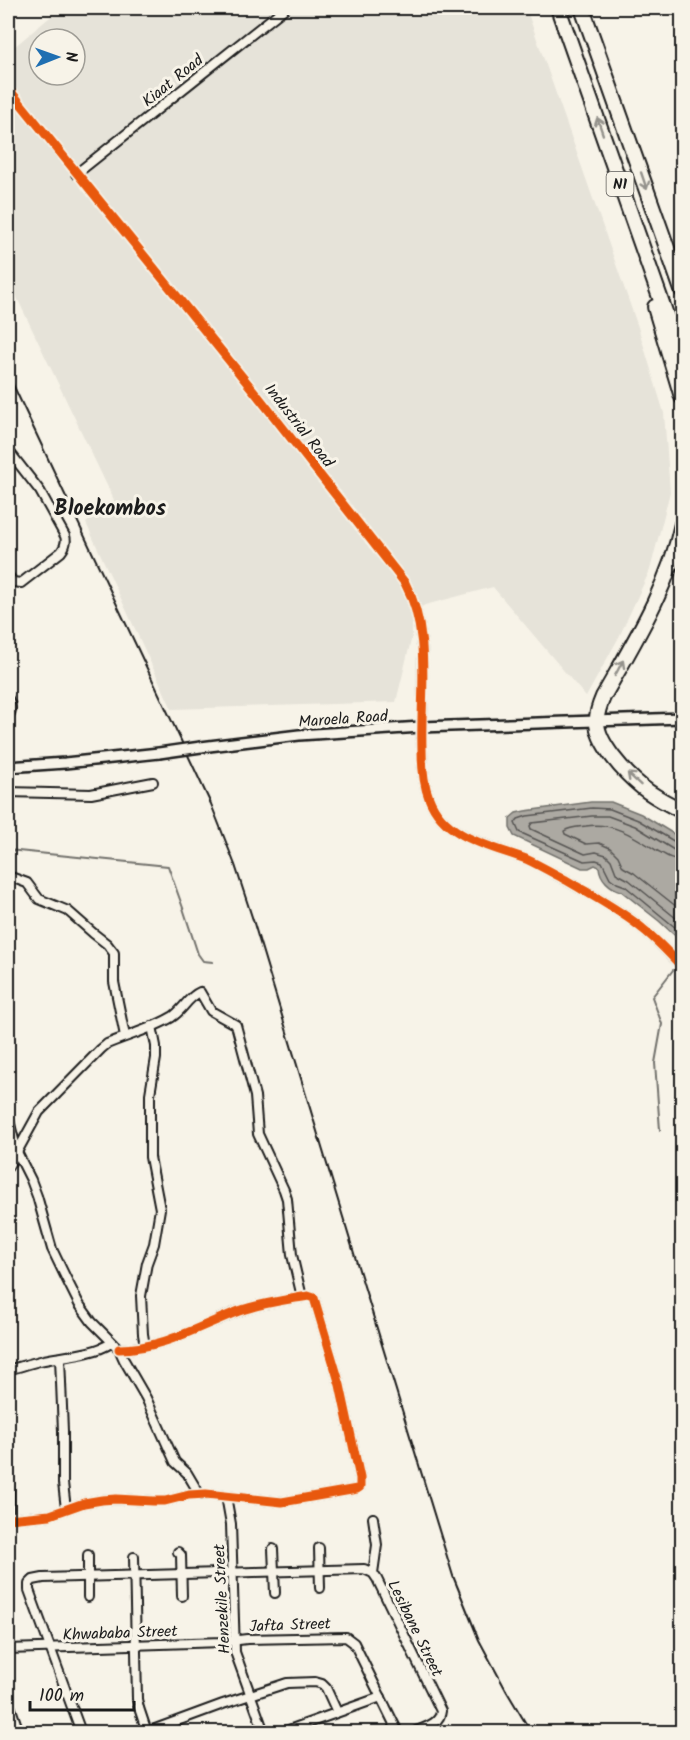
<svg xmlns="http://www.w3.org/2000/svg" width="690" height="1740" font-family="Kalam,sans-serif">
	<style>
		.built { fill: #e6e3d9; fill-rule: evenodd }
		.water { fill: #aca9a2; stroke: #72716c; stroke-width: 1.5 }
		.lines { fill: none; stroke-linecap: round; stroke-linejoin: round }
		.shore { stroke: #565452; stroke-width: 1.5 }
		.stream { stroke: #72716c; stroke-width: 2 }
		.minor-casing { stroke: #1c1c1c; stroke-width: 12 }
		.tertiary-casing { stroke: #1c1c1c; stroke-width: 14 }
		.motorway-casing { stroke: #1c1c1c; stroke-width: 18 }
		.minor { stroke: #f7f3e8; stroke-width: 8 }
		.tertiary { stroke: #f7f3e8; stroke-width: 9 }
		.motorway { stroke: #f7f3e8; stroke-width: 14 }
		.rail { stroke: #1c1c1c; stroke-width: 2 }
		.tertiary-bridge-casing { stroke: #1c1c1c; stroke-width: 14; stroke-linecap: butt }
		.tertiary-bridge { stroke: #f7f3e8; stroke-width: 9 }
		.cycleway-casing { stroke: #f7f3e8; stroke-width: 13 }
		.cycleway { stroke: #e8590c; stroke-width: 9 }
		.oneway { stroke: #94928c }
		.labels { text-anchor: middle; stroke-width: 6; stroke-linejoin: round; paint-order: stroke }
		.shield { fill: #f7f3e8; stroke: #5e5c59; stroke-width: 1.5 }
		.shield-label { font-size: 15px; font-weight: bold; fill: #1c1c1c }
		.street-label { font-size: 16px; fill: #1c1c1c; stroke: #f7f3e8 }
		.district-label { font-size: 22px; font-weight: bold; fill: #1c1c1c; stroke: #f7f3e8 }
	</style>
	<rect width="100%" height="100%" fill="#f7f3e8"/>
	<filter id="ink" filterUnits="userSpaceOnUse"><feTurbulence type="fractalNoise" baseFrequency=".0167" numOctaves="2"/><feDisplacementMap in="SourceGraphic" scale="12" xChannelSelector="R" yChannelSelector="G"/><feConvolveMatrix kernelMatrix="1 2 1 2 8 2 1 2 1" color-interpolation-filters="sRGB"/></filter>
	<g filter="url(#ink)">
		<path class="built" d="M61,8h465l112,319 26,86 6,79 -20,78 -31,67 -33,60 -93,-110 -68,18 -13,7v24l-16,66 -224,7 -86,-186 28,-23 -106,-221v-227zM39,39h36v36h-36z"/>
		<path class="water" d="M591,802h20l30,12 41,25v103l-23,-21 -38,-30c-11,-3 -21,-12 -22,-24l-4,-2 -6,3h-7l-68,-32 -4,-8v-10l6,-5 9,-2z"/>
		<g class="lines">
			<g class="shore">
				<polyline points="682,844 677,843 638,820 610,809 592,808 527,816 518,819 515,823 519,832 584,861 596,860 602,862 610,878 617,883 625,886 682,933"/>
				<polyline points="682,851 674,850 635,826 608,816 592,816 532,823 530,826 531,829 585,854 596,852 606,855 611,860 616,873 629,880 682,923"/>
				<path d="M682,860c-10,0 -17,-5 -26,-10 -22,-14 -43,-28 -70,-24 -8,1 -16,1 -22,5l1,3 21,10 13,-1 11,5 8,8 5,11 11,6 48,38"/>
			</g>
			<g class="stream">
				<polyline points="682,95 680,117 682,122"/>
				<polyline points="8,850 168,866 183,908 198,954 203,961 213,962"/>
				<polyline points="681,952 682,949"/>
				<polyline points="660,1130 655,1063 662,1024 652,997 673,970"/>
			</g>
			<g class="minor-casing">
				<g id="minor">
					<path d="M8,88l249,307 148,188c27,50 15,111 17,166 0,16 1,34 7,49 15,40 62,48 97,61 13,6 27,14 40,21 25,15 56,31 77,49 14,11 27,25 39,38"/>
					<polyline points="76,174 285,8"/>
					<path d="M8,450l32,41 25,45c2,6 0,11 -4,16l-40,31 -8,-1 -5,-7"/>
					<path d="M8,699c4,6 4,12 0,18"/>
					<polyline points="8,792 91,794 153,782"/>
					<polyline points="8,876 27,883 39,899 68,911 93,933 107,944 114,953 114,982 125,1036"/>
					<polyline points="8,1116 17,1152 31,1180 37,1196 52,1249 66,1278 79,1304 92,1322 119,1349 124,1360 146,1398 175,1462 187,1473 200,1495"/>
					<path d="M8,1167l9,-15 22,-40 62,-63 6,-5c21,-9 45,-15 65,-27 11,-7 16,-20 28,-25l11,19 25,14 19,71 3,38 26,56 3,9 5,56 10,42"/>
					<polyline points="145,1346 143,1334 141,1296 147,1263 154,1244 160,1209 150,1157 150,1094 156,1058 156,1046 152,1026"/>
					<polyline points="60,1358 63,1431 63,1483 66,1509"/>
					<path d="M8,1370c11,-3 23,-7 36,-10 20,-4 51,-6 67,-17"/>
					<polyline points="8,1455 9,1464 9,1519"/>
					<polyline points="226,1496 231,1524 235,1652 264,1732"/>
					<polyline points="373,1518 377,1545 373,1573"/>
					<path d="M8,1519l42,-4 34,-12 18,-3 14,-1 37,2h12l24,-6 17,-1 76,8 75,-13 3,-2v-9l-20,-93 -26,-87 -6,-2c-23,4 -47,7 -69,15 -40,15 -76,38 -120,38"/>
					<polyline points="319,1548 320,1588"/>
					<polyline points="273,1549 275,1593"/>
					<polyline points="178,1552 181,1555 182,1596"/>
					<polyline points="88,1555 88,1597"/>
					<polyline points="134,1557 137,1699 139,1708 147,1732"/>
					<polyline points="8,1649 222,1642 247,1639 346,1637 354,1643 398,1732"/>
					<polyline points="8,1700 19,1732"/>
					<path d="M81,1732l-52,-142v-6l4,-4 10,-2 321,-9 9,4 4,6 64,132c-1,13 -16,16 -27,21"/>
					<polyline points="147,1732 223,1704 287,1683 315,1682 322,1684 326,1688 337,1712"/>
					<polyline points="283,1732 381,1697"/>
				</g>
			</g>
			<g class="tertiary-casing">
				<g id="tertiary">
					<polyline points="201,747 299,735 421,727 682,718"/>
					<polyline points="8,767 65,763 159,753"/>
				</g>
			</g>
			<g class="motorway-casing">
				<g id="motorway">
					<polyline points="558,8 682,360"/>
					<polyline points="582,8 682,290"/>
					<polyline points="655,307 682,397"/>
					<path d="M682,524c-13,62 -48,118 -79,173 -3,7 -6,14 -6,22 -2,23 29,55 45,68 12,10 27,17 40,24"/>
				</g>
			</g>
			<use href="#minor" class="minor"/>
			<use href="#tertiary" class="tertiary"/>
			<use href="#motorway" class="motorway"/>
			<polyline class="rail" points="8,374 211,804 235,865 253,920 356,1260 453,1576 479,1640 507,1692 531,1732"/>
			<g class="tertiary-bridge-casing">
				<polyline id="tertiary-bridge" points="159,753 201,747"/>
			</g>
			<use href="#tertiary-bridge" class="tertiary-bridge"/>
			<g class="cycleway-casing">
				<g id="cycleway">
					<path d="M8,88l249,307 148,188c27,50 15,111 17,166 0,16 1,34 7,49 15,40 62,48 97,61 13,6 27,14 40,21 25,15 56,31 77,49 14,11 27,25 39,38"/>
					<path d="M8,1519l42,-4 34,-12 18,-3 14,-1 37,2h12l24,-6 17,-1 76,8 75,-13 3,-2v-9l-20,-93 -26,-87 -6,-2c-23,4 -47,7 -69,15 -40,15 -76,38 -120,38"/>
				</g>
			</g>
			<use href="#cycleway" class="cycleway"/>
		</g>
		<defs><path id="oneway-shaft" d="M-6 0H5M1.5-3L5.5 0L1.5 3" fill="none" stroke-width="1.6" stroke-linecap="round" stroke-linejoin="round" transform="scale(1.5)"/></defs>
		<g class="oneway">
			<use href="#oneway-shaft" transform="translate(600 126) rotate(-109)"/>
			<use href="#oneway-shaft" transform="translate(644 181) rotate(71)"/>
			<use href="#oneway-shaft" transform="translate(619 668) rotate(-62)"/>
			<use href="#oneway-shaft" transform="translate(634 779) rotate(-137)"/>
		</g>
	</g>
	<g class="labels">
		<rect class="shield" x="606.5" y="172" width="27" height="24" rx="4.5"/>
		<g class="shield-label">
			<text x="620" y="189">N1</text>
		</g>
		<g class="street-label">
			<text transform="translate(172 80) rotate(-39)" y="6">Kiaat Road</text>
			<text transform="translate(300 425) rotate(52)" y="6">Industrial Road</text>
			<text transform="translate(343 718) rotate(-4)" y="6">Maroela Road</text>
			<text transform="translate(221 1599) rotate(-93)" y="6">Henzekile Street</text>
			<text transform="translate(290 1624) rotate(-2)" y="6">Jafta Street</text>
			<text transform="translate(416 1628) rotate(64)" y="6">Lesibane Street</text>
			<text transform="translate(120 1632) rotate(-2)" y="6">Khwababa Street</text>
		</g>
		<g class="district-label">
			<text x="110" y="515">Bloekombos</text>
		</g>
	</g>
	<rect width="690" height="1740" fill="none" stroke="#f7f3e8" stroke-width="30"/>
	<rect x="15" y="15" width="660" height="1710" fill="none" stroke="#1c1c1c" stroke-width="2" filter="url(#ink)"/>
	<g transform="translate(57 57) rotate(89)"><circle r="28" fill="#f7f3e8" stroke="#9f9d96" stroke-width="1.5"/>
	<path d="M0-4.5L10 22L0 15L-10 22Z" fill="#1f6fb2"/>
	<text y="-9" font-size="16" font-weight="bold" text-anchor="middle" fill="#1c1c1c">N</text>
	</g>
	<path d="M30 1701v9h104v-9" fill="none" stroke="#1c1c1c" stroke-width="3"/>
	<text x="39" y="1701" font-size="18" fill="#1c1c1c" stroke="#f7f3e8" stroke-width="4.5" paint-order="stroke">100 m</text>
</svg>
